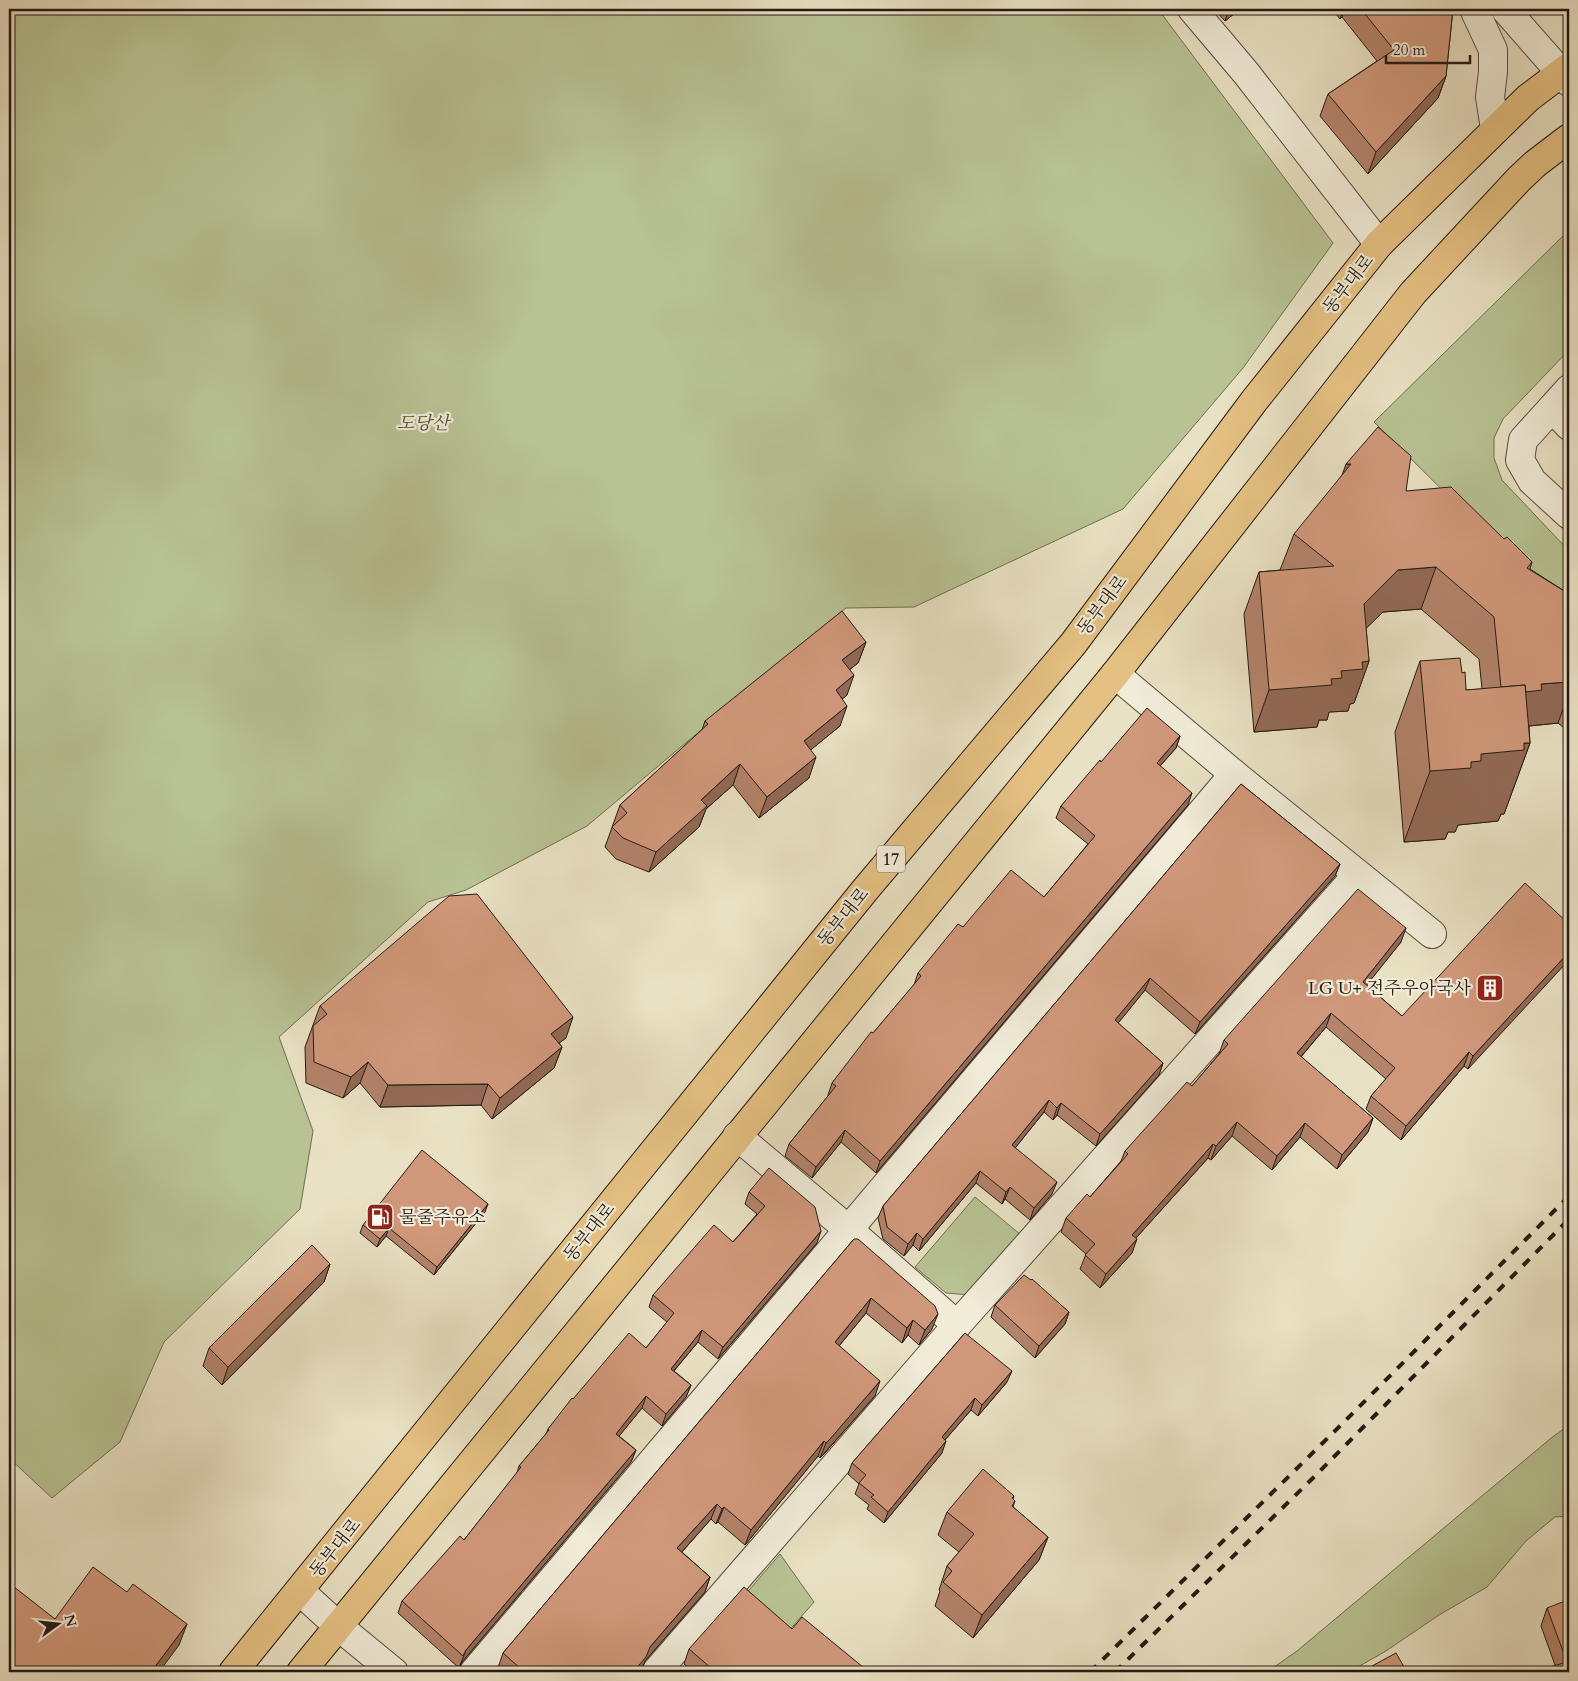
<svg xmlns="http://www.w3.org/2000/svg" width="1578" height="1681" font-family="Cardo,'Noto Serif KR',serif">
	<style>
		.green { fill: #b8c293; stroke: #6e6e54 }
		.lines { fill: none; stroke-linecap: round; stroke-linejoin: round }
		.minor-casing { stroke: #564c40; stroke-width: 30 }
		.tertiary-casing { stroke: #564c40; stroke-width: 30 }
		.primary-casing { stroke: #251a14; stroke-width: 30 }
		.minor { stroke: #f1ecd8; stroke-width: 28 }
		.tertiary { stroke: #f1ecd8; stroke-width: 28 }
		.primary { stroke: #e4c082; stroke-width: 28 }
		.rail { stroke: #251a14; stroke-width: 4; stroke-dasharray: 9 9; stroke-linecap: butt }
		.wall { fill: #b3836a; stroke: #251a14 }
		.shaded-wall { fill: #926a56; stroke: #251a14 }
		.building { fill: #d0987b; stroke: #251a14 }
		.labels { text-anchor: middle; stroke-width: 4.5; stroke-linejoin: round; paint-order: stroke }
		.shield { fill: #f1ecd8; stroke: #62594f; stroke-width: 1 }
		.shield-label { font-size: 16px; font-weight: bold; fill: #251a14 }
		.street-label { font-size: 18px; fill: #251a14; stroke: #f1ecd8 }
		.park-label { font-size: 18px; font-style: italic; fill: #514c3a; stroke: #f1ecd8 }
		.poi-label { font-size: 18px; fill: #251a14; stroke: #f1ecd8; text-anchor: end }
	</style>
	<rect width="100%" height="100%" fill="#e9e1c3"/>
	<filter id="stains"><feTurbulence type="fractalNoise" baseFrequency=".004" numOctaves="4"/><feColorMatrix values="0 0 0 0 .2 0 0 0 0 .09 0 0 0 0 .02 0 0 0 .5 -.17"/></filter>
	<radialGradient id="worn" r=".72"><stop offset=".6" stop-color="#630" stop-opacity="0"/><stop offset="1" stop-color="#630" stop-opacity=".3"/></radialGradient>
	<g class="green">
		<polygon points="9,9 1158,9 1333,243 1243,368 1123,509 914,607 846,608 587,826 466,890 428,902 279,1037 313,1131 300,1209 164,1342 120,1442 52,1498 9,1458"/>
		<polygon points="1569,230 1569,350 1503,419 1494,438 1494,458 1502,480 1569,551 1569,616 1374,422"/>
		<polygon points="975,1197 1021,1235 971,1295 946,1293 915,1267"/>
		<polygon points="1569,1425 1569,1516 1555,1517 1526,1541 1487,1587 1439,1615 1386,1651 1349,1672 1267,1672 1297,1651 1550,1439"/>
		<polygon points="780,1554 814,1602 786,1634 744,1596"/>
	</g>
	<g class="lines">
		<g class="minor-casing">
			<g id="minor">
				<polyline points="1192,9 1246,73 1379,244"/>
				<polyline points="1474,9 1493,50 1493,72 1490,97 1495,129"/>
				<polyline points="1569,389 1552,408 1569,426"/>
				<polyline points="1552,408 1523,440 1520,460 1532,481 1569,515"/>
				<polyline points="1115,674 1234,774 1432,934"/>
				<polyline points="737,1136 849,1230 957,1325"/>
				<polyline points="300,1591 338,1626 394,1672"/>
				<polyline points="474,1672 1234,774"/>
				<polyline points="656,1672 957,1325 1357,875"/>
			</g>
		</g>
		<g class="tertiary-casing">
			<polyline id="tertiary" points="1505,9 1569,82"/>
		</g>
		<g class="primary-casing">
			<g id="primary">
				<polyline points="233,1672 865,890 1073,644 1254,401 1379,244 1528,98 1569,67"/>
				<polyline points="301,1672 1115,674 1413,293 1519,179 1535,164 1569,138"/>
			</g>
		</g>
		<use href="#minor" class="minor"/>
		<use href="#tertiary" class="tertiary"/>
		<use href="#primary" class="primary"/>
		<g class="rail">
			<polyline points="1090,1672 1342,1424 1569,1196"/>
			<polyline points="1115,1672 1315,1476 1569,1219"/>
		</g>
	</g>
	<g class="wall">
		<polygon points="1214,9 1240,9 1225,21"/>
		<polygon points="1332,9 1453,9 1446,76 1438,98 1368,174 1320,116 1328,94 1377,61 1342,17 1340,19"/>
		<polygon points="1406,491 1504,539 1532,562 1530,569 1569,594 1569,732 1558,723 1529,726 1530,743 1504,814 1501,814 1498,821 1458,825 1455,832 1448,832 1445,839 1404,842 1395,732 1420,661 1462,673 1466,690 1482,689 1479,659 1421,609 1383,612 1366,628 1369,661 1354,703 1350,704 1348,711 1329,712 1327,720 1319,720 1317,727 1254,732 1244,614 1259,572 1280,570 1294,534"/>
		<polygon points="866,642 858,663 850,669 847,695 842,699 840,726 810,750 809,778 759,818 733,785 706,809 699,827 649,872 616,859 605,847 620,805 702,730 705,721"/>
		<polygon points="1180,736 1176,748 1160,766 1188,805 876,1173 841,1142 812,1178 785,1156 789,1144 828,1096 828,1095 832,1083 873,1033 914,985 918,973 963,927 1044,897 1088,844 1056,818 1061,806 1101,762"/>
		<polygon points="1241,784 1340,864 1335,876 1195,1034 1145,990 1118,1023 1163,1063 1159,1075 1096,1146 1057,1115 1053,1120 1044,1112 1015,1148 1052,1194 1030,1220 1005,1199 1002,1204 976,1183 919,1251 913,1245 904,1256 883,1239 878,1218 883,1206"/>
		<polygon points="1569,924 1468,1069 1464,1066 1401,1140 1366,1109 1371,1096 1386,1079 1326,1027 1301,1057 1373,1118 1368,1132 1337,1169 1300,1137 1272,1170 1232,1136 1211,1160 1208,1158 1136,1238 1132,1253 1100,1288 1080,1269 1086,1254 1061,1232 1066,1218 1090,1197 1121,1161 1125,1151 1192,1086 1219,1054 1224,1040 1401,942 1366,985 1402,1016"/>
		<polygon points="320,1006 566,1038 559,1043 562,1047 554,1068 492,1119 481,1105 380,1107 360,1083 343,1098 306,1083 305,1047"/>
		<polygon points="749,1192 817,1243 718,1359 698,1342 674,1371 691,1385 686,1397 662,1426 642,1408 619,1436 636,1450 631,1462 462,1662 459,1668 398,1613 402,1601 464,1540 517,1473 519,1466 546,1434 548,1429 573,1399 646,1348 667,1322 649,1307 653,1295 733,1242 757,1214 745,1204"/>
		<polygon points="485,1212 434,1275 386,1236 377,1247 360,1233 363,1225"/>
		<polygon points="854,1239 932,1329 919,1345 908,1335 902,1343 866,1313 839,1346 875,1396 824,1454 820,1458 818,1456 745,1545 718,1522 716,1524 711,1519 682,1552 710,1577 705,1592 645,1661 641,1672 502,1672 498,1668 503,1653"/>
		<polygon points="330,1264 324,1282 222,1385 203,1366 209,1348"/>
		<polygon points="1031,1280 1069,1312 1065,1324 1035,1358 991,1317 995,1305"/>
		<polygon points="965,1333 1007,1382 978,1416 971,1410 945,1440 942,1453 884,1523 867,1509 869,1505 855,1494 859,1484 848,1474 852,1463"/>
		<polygon points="1014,1496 1013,1499 1015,1501 1013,1507 1048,1537 1039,1560 973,1638 935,1606 940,1591 939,1590 947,1566 959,1552 938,1535 947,1512"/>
		<polygon points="1547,1608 1569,1612 1569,1672 1555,1665 1541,1626"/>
		<polygon points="792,1629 869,1672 693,1672 684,1664 689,1649"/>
	</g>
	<g class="shaded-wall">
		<polygon points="1229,9 1240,9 1225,21"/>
		<polygon points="1344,9 1345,9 1342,17 1340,19"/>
		<polygon points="1446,76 1438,98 1368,174 1376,152"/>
		<polygon points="1346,464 1351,464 1331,506"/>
		<polygon points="1436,567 1421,609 1383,612 1348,646 1364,604 1398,570"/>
		<polygon points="866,642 858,663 835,681 842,660"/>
		<polygon points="1369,661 1354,703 1350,704 1348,711 1329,712 1327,720 1319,720 1317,727 1254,732 1269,690 1331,679 1341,671 1362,662"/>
		<polygon points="854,675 847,695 828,711 836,690"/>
		<polygon points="1569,682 1569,693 1558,723 1529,726 1501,694 1541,684"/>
		<polygon points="847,706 840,726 796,762 804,741"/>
		<polygon points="1180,736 1176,748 1152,775 1157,763"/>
		<polygon points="1524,743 1530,743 1504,814 1501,814 1498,821 1458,825 1455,832 1448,832 1445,839 1404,842 1430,771 1471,762 1481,754"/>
		<polygon points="816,757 809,778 759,818 767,797"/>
		<polygon points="740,764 733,785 706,809 699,827 649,872 656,852 701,800"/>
		<polygon points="1192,793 1188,805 876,1173 880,1161"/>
		<polygon points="1340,864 1335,876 1195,1034 1200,1022"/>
		<polygon points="1406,928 1401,942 1358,996 1363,982"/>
		<polygon points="1569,952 1569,960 1468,1069 1473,1056"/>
		<polygon points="1150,978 1145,990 1111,1032 1115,1020"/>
		<polygon points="1331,1013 1326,1027 1292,1067 1297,1053"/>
		<polygon points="573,1017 566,1038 543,1055 551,1034"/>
		<polygon points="562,1047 554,1068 492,1119 500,1098"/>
		<polygon points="1469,1052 1464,1066 1401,1140 1406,1126"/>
		<polygon points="368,1062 360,1083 343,1098 351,1077"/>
		<polygon points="1163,1063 1159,1075 1096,1146 1100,1134"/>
		<polygon points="488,1084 481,1105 380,1107 388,1085"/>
		<polygon points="1049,1100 1044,1112 1008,1157 1012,1145"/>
		<polygon points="1061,1103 1057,1115 1053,1120 1057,1108"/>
		<polygon points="1373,1118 1368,1132 1337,1169 1342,1155"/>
		<polygon points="1237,1122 1232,1136 1211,1160 1216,1146"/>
		<polygon points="1305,1123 1300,1137 1272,1170 1277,1156"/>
		<polygon points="845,1130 841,1142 812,1178 816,1167"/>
		<polygon points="1213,1144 1208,1158 1127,1248 1132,1235"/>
		<polygon points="980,1171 976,1183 919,1251 923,1239"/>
		<polygon points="1057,1182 1052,1194 1030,1220 1034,1208"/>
		<polygon points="1010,1187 1005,1199 1002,1204 1006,1192"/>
		<polygon points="488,1204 485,1212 434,1275 437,1267"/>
		<polygon points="389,1228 386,1236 377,1247 380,1239"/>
		<polygon points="821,1231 817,1243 718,1359 723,1347"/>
		<polygon points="917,1233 913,1245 904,1256 908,1244"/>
		<polygon points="1137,1239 1132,1253 1100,1288 1106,1274"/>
		<polygon points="330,1264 324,1282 222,1385 228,1367"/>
		<polygon points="871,1298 866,1313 830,1357 835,1342"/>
		<polygon points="1069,1312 1065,1324 1035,1358 1039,1346"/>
		<polygon points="938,1314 932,1329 919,1345 925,1330"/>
		<polygon points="913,1320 908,1335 902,1343 907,1328"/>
		<polygon points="702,1330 698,1342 666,1380 671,1369"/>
		<polygon points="1012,1371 1007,1382 978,1416 982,1405"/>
		<polygon points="880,1381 875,1396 820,1458 826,1443"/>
		<polygon points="691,1385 686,1397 662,1426 666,1414"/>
		<polygon points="646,1396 642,1408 611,1446 616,1434"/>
		<polygon points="975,1398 971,1410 937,1449 942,1437"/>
		<polygon points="824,1441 818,1456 745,1545 751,1530"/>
		<polygon points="946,1441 942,1453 884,1523 888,1512"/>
		<polygon points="636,1450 631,1462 462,1662 459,1668 466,1650"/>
		<polygon points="717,1504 711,1519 672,1563 677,1548"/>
		<polygon points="724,1507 718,1522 716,1524 722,1509"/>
		<polygon points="1048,1537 1039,1560 973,1638 982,1615"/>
		<polygon points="710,1577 705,1592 645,1661 641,1672 633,1672 650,1647"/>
		<polygon points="187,1624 179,1645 159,1672 151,1672"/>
	</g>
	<g class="building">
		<polygon points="1361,9 1453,9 1446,76 1376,152 1328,94 1394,50"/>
		<polygon points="1378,427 1411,456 1406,491 1451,487 1504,539 1507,537 1532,562 1527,568 1569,594 1569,682 1541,684 1542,690 1526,692 1525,685 1501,687 1494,617 1436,567 1398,570 1364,604 1369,661 1362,662 1363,669 1341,671 1342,678 1331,679 1332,685 1269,690 1259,572 1334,566 1294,534 1351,464 1346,464"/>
		<polygon points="842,611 866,642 842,660 854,675 836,690 847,706 804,741 816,757 767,797 740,764 701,800 707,806 656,852 623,838 612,827 627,813 620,805 708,724 705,721"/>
		<polygon points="1460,658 1462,673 1465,672 1466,690 1525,685 1530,743 1524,743 1524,750 1481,754 1481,761 1471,762 1471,768 1430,771 1420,661"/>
		<polygon points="1147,708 1180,736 1157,763 1192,793 880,1161 845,1130 816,1167 789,1144 836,1086 832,1083 871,1032 873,1033 921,976 918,973 958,924 963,927 1011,870 1044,897 1095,836 1061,806 1100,760 1101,762"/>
		<polygon points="1241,784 1340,864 1200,1022 1150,978 1115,1020 1163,1063 1100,1134 1061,1103 1057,1108 1049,1100 1012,1145 1057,1182 1034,1208 1010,1187 1006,1192 980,1171 923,1239 917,1233 908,1244 887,1227 883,1206"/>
		<polygon points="1525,883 1569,924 1569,952 1473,1056 1469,1052 1406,1126 1371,1096 1395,1068 1331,1013 1297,1053 1373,1118 1342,1155 1305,1123 1277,1156 1237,1122 1216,1146 1213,1144 1132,1235 1137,1239 1106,1274 1085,1255 1095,1244 1066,1218 1087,1194 1090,1197 1128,1154 1125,1151 1187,1082 1192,1086 1228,1044 1224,1040 1358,889 1406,928 1363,982 1402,1016"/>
		<polygon points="477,894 573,1017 551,1034 562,1047 500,1098 488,1084 388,1085 368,1062 351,1077 314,1062 313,1026 327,1014 320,1006 449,896"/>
		<polygon points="422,1150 488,1204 437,1267 389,1228 380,1239 363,1225"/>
		<polygon points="769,1168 815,1207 821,1231 723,1347 702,1330 671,1369 691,1385 666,1414 646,1396 616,1434 636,1450 466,1650 463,1656 402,1601 460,1536 464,1540 521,1467 519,1466 549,1430 548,1429 572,1398 573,1399 629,1333 646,1348 674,1313 653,1295 714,1225 733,1242 765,1206 749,1192"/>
		<polygon points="854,1239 858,1239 935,1306 938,1314 925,1330 913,1320 907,1328 871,1298 835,1342 880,1381 830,1439 826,1443 824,1441 751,1530 724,1507 722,1509 717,1504 677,1548 710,1577 650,1647 646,1657 633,1672 518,1672 521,1669 503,1653"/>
		<polygon points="312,1245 330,1264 228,1367 209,1348"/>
		<polygon points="1024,1275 1031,1280 1032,1279 1069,1312 1039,1346 995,1305"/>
		<polygon points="965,1333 1012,1371 982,1405 975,1398 942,1437 946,1441 888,1512 871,1497 874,1495 859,1483 866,1475 852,1463"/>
		<polygon points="983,1469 1014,1496 1012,1498 1015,1501 1012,1506 1048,1537 982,1615 943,1582 952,1571 947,1566 974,1534 947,1512"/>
		<polygon points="93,1567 127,1592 133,1584 187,1624 151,1672 12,1672 9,1670 9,1583 55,1619"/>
		<polygon points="744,1587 792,1629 802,1617 869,1672 710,1672 712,1669 689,1649"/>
		<polygon points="1565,1601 1569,1612 1569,1672 1533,1672 1567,1662 1547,1608"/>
		<polygon points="1396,1653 1407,1672 1361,1672"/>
	</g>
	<defs>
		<g id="building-square" transform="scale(1.4375)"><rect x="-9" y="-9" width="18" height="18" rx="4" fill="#8f2418" stroke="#f1ecd8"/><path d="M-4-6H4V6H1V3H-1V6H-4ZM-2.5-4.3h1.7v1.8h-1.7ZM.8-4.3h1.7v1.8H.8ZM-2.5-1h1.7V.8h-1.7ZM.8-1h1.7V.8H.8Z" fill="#fff"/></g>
		<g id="fuel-square" transform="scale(1.4375)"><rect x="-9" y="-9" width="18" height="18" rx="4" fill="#8f2418" stroke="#f1ecd8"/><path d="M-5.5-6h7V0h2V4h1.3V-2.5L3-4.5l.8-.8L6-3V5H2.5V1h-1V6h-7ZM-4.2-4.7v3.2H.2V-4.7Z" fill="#fff"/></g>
	</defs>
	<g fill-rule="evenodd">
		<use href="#building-square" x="1490" y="988"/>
		<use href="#fuel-square" x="380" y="1217"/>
	</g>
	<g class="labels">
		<rect class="shield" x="877" y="845.5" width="28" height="27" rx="4"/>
		<g class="shield-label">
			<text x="891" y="865">17</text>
		</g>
		<g class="street-label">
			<text transform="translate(1348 284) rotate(-52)" y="6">동부대로</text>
			<text transform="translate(1102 605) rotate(-53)" y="6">동부대로</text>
			<text transform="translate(843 917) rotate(-51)" y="6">동부대로</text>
			<text transform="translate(589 1232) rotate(-51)" y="6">동부대로</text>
			<text transform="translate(335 1548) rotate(-51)" y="6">동부대로</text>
		</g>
		<g class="park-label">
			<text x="423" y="429">도당산</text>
		</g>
		<g class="poi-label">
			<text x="1471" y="994">LG U+ 전주우아국사</text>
			<text x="399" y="1223" text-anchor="start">물줄주유소</text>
		</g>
	</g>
	<rect width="1578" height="1681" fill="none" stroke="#e9e1c3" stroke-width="30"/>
	<rect x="10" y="10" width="1558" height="1661" fill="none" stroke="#251a14" stroke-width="2.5"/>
	<rect x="15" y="15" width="1548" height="1651" fill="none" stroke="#251a14"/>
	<g transform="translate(58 1624) rotate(75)" stroke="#f1ecd8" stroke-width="4" paint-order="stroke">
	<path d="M0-4L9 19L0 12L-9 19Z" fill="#251a14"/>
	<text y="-8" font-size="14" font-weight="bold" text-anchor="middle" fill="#251a14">N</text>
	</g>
	<path d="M1386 55v8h84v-8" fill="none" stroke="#251a14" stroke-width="2.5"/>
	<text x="1393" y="55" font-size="15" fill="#251a14" stroke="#f1ecd8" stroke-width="4" paint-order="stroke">20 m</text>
	<rect width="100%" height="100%" filter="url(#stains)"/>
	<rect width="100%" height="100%" fill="url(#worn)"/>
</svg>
